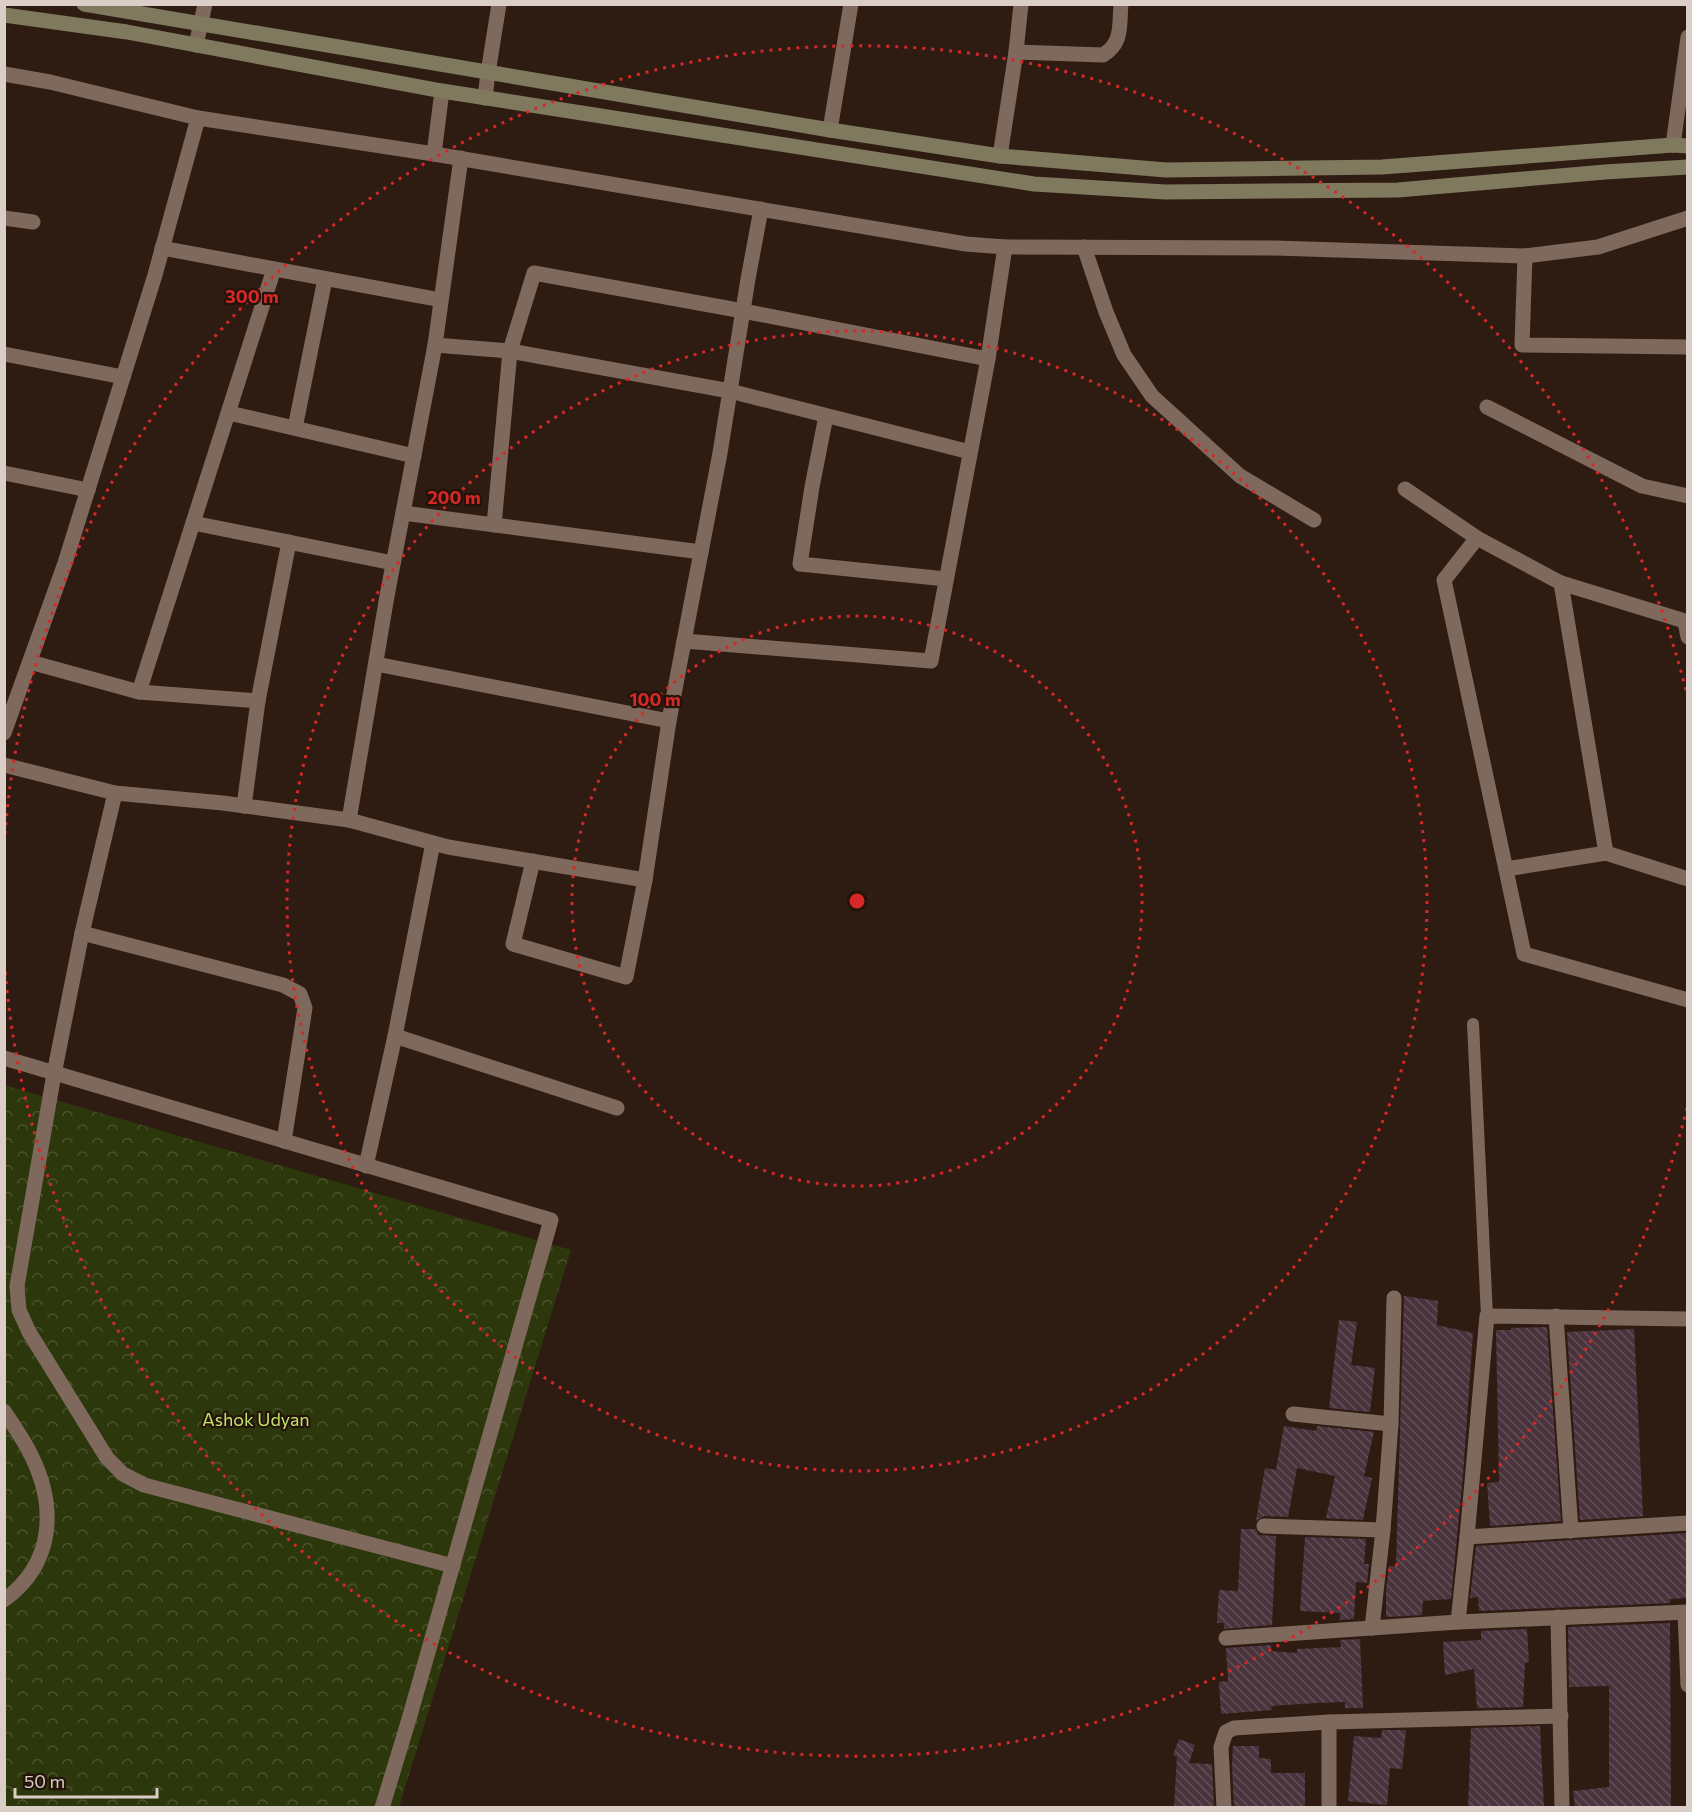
<svg xmlns="http://www.w3.org/2000/svg" width="1692" height="1812" font-family="Commissioner,sans-serif">
	<style>
		.park { fill: url(#park-crowns) }
		.building { fill: url(#building-back-hatch) }
		.lines { fill: none; stroke-linecap: round; stroke-linejoin: round }
		.service { stroke: #7f695d; stroke-width: 12 }
		.minor { stroke: #7f695d; stroke-width: 15 }
		.tertiary { stroke: #7f695d; stroke-width: 15 }
		.secondary { stroke: #7f795e; stroke-width: 15 }
		.ring { fill: none; stroke: #d62828; stroke-width: 3; stroke-dasharray: 3 6 }
		.labels { text-anchor: middle; stroke-width: 4.5; stroke-linejoin: round; paint-order: stroke }
		.park-label { font-size: 18px; fill: #c0e369; stroke: #241308 }
		.centre { fill: #d62828; stroke: #241308; stroke-width: 3 }
		.ring-label { font-size: 18px; text-anchor: middle; font-weight: bold; fill: #d62828; stroke: #241308; stroke-width: 4.5; stroke-linejoin: round; paint-order: stroke }
	</style>
	<defs>
		<pattern id="park-crowns" width="20" height="18" patternUnits="userSpaceOnUse" patternTransform="scale(1.5)"><rect width="20" height="18" fill="#2c370b"/><path d="M2 6a3 3 0 1 1 6 0M12 15a3 3 0 1 1 6 0" fill="none" stroke="#4a532d"/></pattern>
		<pattern id="building-back-hatch" width="6" height="6" patternUnits="userSpaceOnUse" patternTransform="scale(1.5)"><rect width="6" height="6" fill="#49333c"/><path d="M-1 5l2 2M0 0l6 6M5-1l2 2" fill="none" stroke="#634f57"/></pattern>
	</defs>
	<rect width="100%" height="100%" fill="#2e1c12"/>
	<polygon class="park" points="4,1085 571,1250 399,1807 5,1807"/>
	<g class="building">
		<polygon points="1404,1296 1438,1301 1437,1325 1473,1333 1463,1475 1451,1599 1423,1601 1422,1615 1386,1617 1386,1590 1389,1566 1396,1566"/>
		<polygon points="1339,1320 1357,1322 1351,1365 1375,1368 1370,1412 1329,1408"/>
		<polygon points="1547,1327 1561,1521 1490,1526 1487,1483 1499,1482 1496,1330 1511,1330 1511,1328"/>
		<polygon points="1634,1329 1643,1516 1580,1520 1567,1332"/>
		<polygon points="1284,1426 1316,1431 1317,1426 1374,1432 1364,1476 1372,1478 1363,1520 1326,1518 1335,1476 1297,1468 1288,1517 1264,1516 1256,1521 1265,1468 1276,1470"/>
		<polygon points="1255,1528 1259,1535 1276,1536 1272,1625 1224,1629 1224,1623 1217,1623 1219,1590 1238,1591 1241,1529 1254,1529"/>
		<polygon points="1688,1533 1688,1598 1670,1599 1670,1603 1479,1611 1478,1597 1470,1598 1476,1546"/>
		<polygon points="1305,1537 1366,1539 1364,1564 1369,1564 1367,1583 1356,1582 1354,1619 1340,1620 1340,1613 1300,1611"/>
		<polygon points="1670,1623 1671,1808 1575,1808 1573,1791 1609,1787 1609,1686 1569,1687 1568,1627"/>
		<polygon points="1527,1629 1529,1662 1525,1663 1523,1707 1477,1708 1474,1669 1445,1675 1443,1642 1481,1640 1481,1631"/>
		<polygon points="1360,1639 1363,1708 1345,1708 1345,1702 1317,1703 1271,1706 1272,1710 1221,1714 1219,1682 1228,1681 1226,1648 1271,1645 1271,1651 1297,1653 1297,1649 1341,1647 1340,1640"/>
		<polygon points="1540,1726 1544,1808 1468,1808 1471,1728"/>
		<polygon points="1382,1730 1406,1730 1402,1769 1390,1768 1387,1805 1348,1801 1354,1736 1381,1738"/>
		<polygon points="1179,1739 1195,1745 1189,1763 1212,1764 1214,1808 1174,1808 1177,1757 1173,1755"/>
		<polygon points="1233,1746 1259,1746 1259,1758 1271,1759 1271,1773 1305,1773 1305,1808 1234,1808 1232,1765"/>
	</g>
	<g class="lines">
		<polyline class="service" points="1473,1024 1487,1316"/>
		<g class="minor">
			<polyline points="196,45 205,4"/>
			<path d="M1016,52l87,3c20,-12 16,-29 18,-51"/>
			<polyline points="488,73 499,4"/>
			<polyline points="4,74 50,82 198,118"/>
			<polyline points="830,130 851,4"/>
			<polyline points="1673,145 1688,37"/>
			<polyline points="434,154 966,244 1005,247 1275,248 1525,256 1598,247 1688,218"/>
			<polyline points="1000,156 1016,52 1021,4"/>
			<polyline points="461,158 435,345 387,596 349,820 448,847 645,880 669,721 684,641 931,661 988,359 1005,247"/>
			<polyline points="4,218 33,222"/>
			<polyline points="1084,247 1106,312 1124,355 1152,396 1240,476 1314,520"/>
			<polyline points="162,248 441,300"/>
			<polyline points="1525,256 1522,345 1688,347"/>
			<polyline points="435,345 510,351 534,273 743,311 988,359"/>
			<polyline points="4,354 123,377"/>
			<polyline points="1487,407 1642,486 1688,496"/>
			<polyline points="229,413 414,456"/>
			<polyline points="826,416 812,487 800,564 946,579"/>
			<polyline points="295,428 325,279"/>
			<polyline points="4,473 88,490"/>
			<polyline points="1405,489 1477,538 1561,583 1688,622"/>
			<polyline points="403,513 701,552"/>
			<polyline points="193,523 393,563"/>
			<polyline points="494,525 510,351 730,391 970,452"/>
			<polyline points="1477,538 1444,580 1524,954 1688,1000"/>
			<polyline points="1561,583 1606,853"/>
			<polyline points="1685,622 1688,637"/>
			<polyline points="684,641 720,453 748,279 761,209"/>
			<polyline points="30,662 139,692 274,269"/>
			<polyline points="376,664 669,721"/>
			<polyline points="139,692 258,701 244,806"/>
			<polyline points="258,701 289,542"/>
			<polyline points="4,733 65,563 155,275 198,118 434,154 442,91"/>
			<polyline points="4,765 115,793 223,803 349,820"/>
			<polyline points="115,793 82,933 54,1074 17,1286 19,1310 29,1332 107,1458 123,1474 144,1485 453,1566"/>
			<polyline points="533,861 513,944 626,977 645,880"/>
			<polyline points="1506,869 1606,853 1688,879"/>
			<polyline points="82,933 283,985 300,994 305,1008 284,1141"/>
			<polyline points="395,1036 617,1108"/>
			<polyline points="4,1058 551,1220 409,1719 382,1808"/>
			<polyline points="366,1166 395,1036 433,843"/>
			<polyline points="1556,1316 1571,1531"/>
			<path d="M4,1411c9,14 20,29 27,44 26,52 23,109 -27,145"/>
			<polyline points="1293,1414 1391,1424"/>
			<polyline points="1264,1526 1383,1530"/>
			<polyline points="1467,1537 1688,1523"/>
			<polyline points="1685,1613 1688,1685"/>
			<polyline points="1558,1617 1562,1808"/>
			<polyline points="1458,1622 1467,1537 1487,1316 1688,1319"/>
			<polyline points="1372,1628 1383,1530 1391,1424 1394,1298"/>
			<polyline points="1226,1638 1458,1622 1688,1612"/>
			<polyline points="1329,1722 1329,1808"/>
			<polyline points="1224,1808 1221,1747 1226,1732 1234,1728 1329,1722 1561,1716"/>
		</g>
		<polyline class="tertiary" points="485,98 488,73"/>
		<g class="secondary">
			<polyline points="84,4 830,130 1000,156 1166,170 1382,167 1673,145 1688,146"/>
			<polyline points="4,15 127,32 442,91 1034,184 1165,192 1398,190 1605,172 1688,167"/>
		</g>
	</g>
	<g class="ring">
		<circle cx="857" cy="901" r="285"/>
		<circle cx="857" cy="901" r="570"/>
		<path d="M1687 1108A855 855 0 0 1 5 968M5 834A855 855 0 0 1 1687 694"/>
	</g>
	<g class="labels">
		<g class="park-label">
			<text x="256" y="1426">Ashok Udyan</text>
		</g>
	</g>
	<circle cx="857" cy="901" r="9" class="centre"/>
	<g class="ring-label">
		<text x="252" y="303">300 m</text>
		<text x="454" y="504">200 m</text>
		<text x="655" y="706">100 m</text>
	</g>
	<rect width="1692" height="1812" fill="none" stroke="#dbcec7" stroke-width="12"/>
	<path d="M15 1788v9h142v-9" fill="none" stroke="#dbcec7" stroke-width="3"/>
	<text x="24" y="1788" font-size="18" fill="#dbcec7" stroke="#241308" stroke-width="4.5" paint-order="stroke">50 m</text>
</svg>
